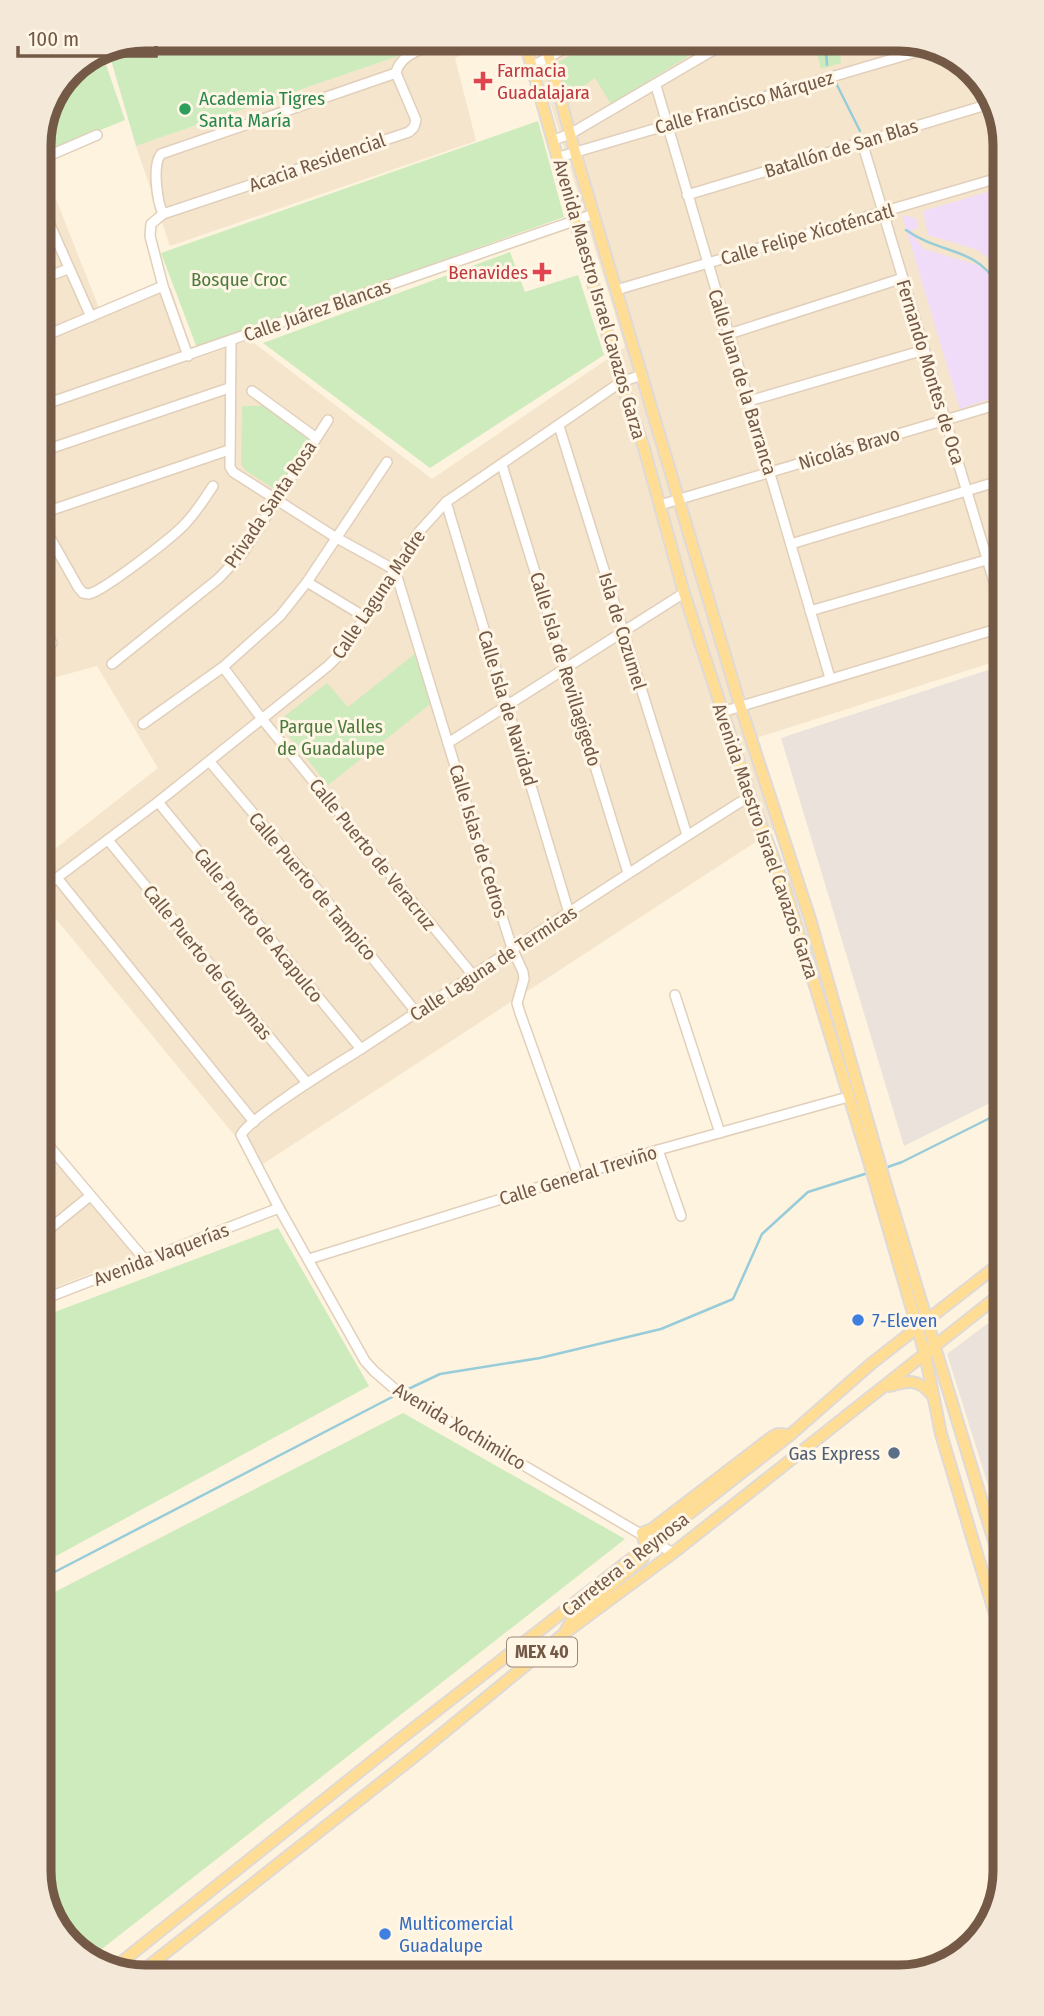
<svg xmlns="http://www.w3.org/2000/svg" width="1044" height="2016" font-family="'Fira Sans Condensed',sans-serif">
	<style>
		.residential { fill: #f5e5cd }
		.industrial { fill: #ebe3db }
		.education { fill: #f0dcf9 }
		.green { fill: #cdebbd }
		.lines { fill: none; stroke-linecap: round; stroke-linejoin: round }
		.stream { stroke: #98ccd9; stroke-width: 2.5 }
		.minor-casing { stroke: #e1cfba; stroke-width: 12 }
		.major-casing { stroke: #e0dad6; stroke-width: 14 }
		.minor { stroke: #fff; stroke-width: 9 }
		.major { stroke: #ffdd94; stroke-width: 10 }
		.health-dot { fill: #e0444e; stroke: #fff6e6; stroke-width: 2.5 }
		.leisure-dot { fill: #2e9e5b; stroke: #fff6e6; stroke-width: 2.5 }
		.shop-dot { fill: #3f7fe0; stroke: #fff6e6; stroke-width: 2.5 }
		.service-dot { fill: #5c6f8a; stroke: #fff6e6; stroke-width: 2.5 }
		.labels { text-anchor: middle; stroke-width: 6; stroke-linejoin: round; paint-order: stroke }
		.shield { fill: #fff6e6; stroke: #9e8876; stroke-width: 2 }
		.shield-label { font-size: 18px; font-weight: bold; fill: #745946 }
		.health-label { font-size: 19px; fill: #be3a42; stroke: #fff6e6; text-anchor: start }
		.leisure-label { font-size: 19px; fill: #27864d; stroke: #fff6e6; text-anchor: start }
		.street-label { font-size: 19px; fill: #745946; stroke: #fff6e6 }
		.park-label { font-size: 19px; fill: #4c7a3d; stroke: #fff6e6 }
		.shop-label { font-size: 19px; fill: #366cbe; stroke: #fff6e6; text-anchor: start }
		.service-label { font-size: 19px; fill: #4e5e75; stroke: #fff6e6; text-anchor: end }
		.rim { fill: none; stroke: #745946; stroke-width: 9 }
	</style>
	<rect width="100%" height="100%" fill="#fdf3de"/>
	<g class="residential">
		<polygon points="448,39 500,39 455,58 476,141 170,246 136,146"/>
		<polygon points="528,39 906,39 964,60 998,105 1000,660 750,740 777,828 260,1166 42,902 42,859 158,768 97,666 41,681 39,165 42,164 101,313 171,288 195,359 250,340 432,479 625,347 538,63"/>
		<polygon points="43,1147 137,1255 44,1292"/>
	</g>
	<g class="industrial">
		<polygon points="1000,666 1002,1097 904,1146 781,738"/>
		<polygon points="1003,1312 1004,1536 947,1354"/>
	</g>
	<g class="education">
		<polygon points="998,189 998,271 987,257 975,249 928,235 923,211"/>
		<polygon points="902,215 916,218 918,227 910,232 924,249 977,265 991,275 998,295 999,396 960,409"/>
	</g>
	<g class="green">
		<polygon points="145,39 448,39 136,146 109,53"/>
		<polygon points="599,39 716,39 611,104 595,78 568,97 557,63"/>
		<polygon points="813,39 839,39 841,63 821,69"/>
		<polygon points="103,56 125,120 39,155 39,138 70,69"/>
		<polygon points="538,121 564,217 197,348 161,253"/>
		<polygon points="510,252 525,292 578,275 604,355 430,468 263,343"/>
		<polygon points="242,406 266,406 310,438 276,490 246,471 241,464"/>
		<polygon points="416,653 433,702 328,785 277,722 327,683 348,707"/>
		<polygon points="278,1228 369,1386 45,1562 44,1316"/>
		<polygon points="403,1413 625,1539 89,1959 80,1956 46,1911 45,1597"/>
	</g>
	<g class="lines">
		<g class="stream">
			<polyline points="827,65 826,51 829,39"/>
			<polyline points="836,83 860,131"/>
			<path d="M906,230c35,25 69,16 92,55"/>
			<polyline points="885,1168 902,1162 1002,1112"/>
			<polyline points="402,1392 440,1374 540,1358 661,1329 733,1299 762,1234 808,1192 868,1173"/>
			<polyline points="45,1577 396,1395"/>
		</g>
		<g class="minor-casing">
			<g id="minor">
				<polyline points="533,66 581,39"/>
				<polyline points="656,86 830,678"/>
				<polyline points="554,140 570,134 732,39"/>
				<polyline points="862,142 1000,602"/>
				<polyline points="559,157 930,48"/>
				<polyline points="39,160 97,135"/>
				<polyline points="687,195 996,102"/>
				<polyline points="39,200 91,317"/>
				<path d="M163,214c-6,-13 -11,-49 -2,-60l235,-81"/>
				<polyline points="39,280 68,269"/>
				<polyline points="616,290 998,178"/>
				<polyline points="729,334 903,278"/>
				<polyline points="40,338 163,286"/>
				<polyline points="231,340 230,467 233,472 335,537 395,570 481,851 512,948 523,972 524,979 517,1003 520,1013 578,1175"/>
				<path d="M188,356l-25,-70 -13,-50 1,-12 12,-10 246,-82 5,-5 2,-7 -20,-47c5,-24 42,-28 62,-34"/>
				<polyline points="252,391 315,437"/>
				<polyline points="749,401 924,350"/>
				<polyline points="40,406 594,214"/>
				<polyline points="559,426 687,835"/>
				<polyline points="40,452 229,388"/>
				<polyline points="502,465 628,873"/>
				<polyline points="446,502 569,913"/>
				<polyline points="660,505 999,404"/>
				<polyline points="40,514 229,450"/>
				<path d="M40,520l38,67 5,6 6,1c16,-4 81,-55 94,-68 12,-12 21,-26 30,-40"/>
				<polyline points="791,544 999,481"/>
				<polyline points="307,582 365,617"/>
				<polyline points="810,611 1000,556"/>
				<polyline points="41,644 52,643"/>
				<polyline points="112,664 218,579 242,554 328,420"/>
				<polyline points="223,667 262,719 472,974"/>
				<polyline points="722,712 1000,628"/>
				<polyline points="143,724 223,667 280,616 307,582 387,462"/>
				<polyline points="448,743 684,593"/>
				<polyline points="210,762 312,883 416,1012"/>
				<polyline points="158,802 361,1049"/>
				<polyline points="108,840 307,1083"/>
				<polyline points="58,879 254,1122"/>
				<polyline points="42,889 158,802 328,666 340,654 365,617 418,533 446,502 621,382 642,375"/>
				<polyline points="675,995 720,1133"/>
				<polyline points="43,1139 146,1261"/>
				<polyline points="658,1150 681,1216"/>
				<polyline points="43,1234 90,1196"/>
				<polyline points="309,1259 658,1150 848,1097"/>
				<polyline points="44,1299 279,1208"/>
				<path d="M673,1553l-276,-162 -23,-20 -9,-10 -86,-153 -38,-73c9,-18 98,-72 120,-86 129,-85 258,-171 389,-253"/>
			</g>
		</g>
		<g class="major-casing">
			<g id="major">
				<polyline points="524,39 621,382 644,448 684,593 750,796 785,888 867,1155 925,1354 941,1434 1004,1644"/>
				<polyline points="544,39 575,152 740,705 810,919 887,1189 1004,1574"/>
				<path d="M890,1386c17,-6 29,-7 41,8"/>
				<polyline points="566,1630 573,1618 643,1558 646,1548 642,1533 652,1529 772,1437 778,1434 790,1435"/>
				<polyline points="114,1968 404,1736 790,1435 872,1363 1003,1261"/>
				<polyline points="136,1976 415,1756 565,1633 673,1553 1003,1292"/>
			</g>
		</g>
		<use href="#minor" class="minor"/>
		<use href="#major" class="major"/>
	</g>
	<g class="health-dot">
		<path d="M479.5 70.5h7v7h7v7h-7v7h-7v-7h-7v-7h7z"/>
		<path d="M538.5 261.5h7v7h7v7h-7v7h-7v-7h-7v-7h7z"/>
	</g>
	<circle class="leisure-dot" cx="185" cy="109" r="7"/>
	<g class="shop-dot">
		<circle cx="858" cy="1320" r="7"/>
		<circle cx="385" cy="1934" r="7"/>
	</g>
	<circle class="service-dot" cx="894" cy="1453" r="7"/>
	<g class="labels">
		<rect class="shield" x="507" y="1637.5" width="70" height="29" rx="5"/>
		<g class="shield-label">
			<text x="542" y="1658">MEX 40</text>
		</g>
		<g class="health-label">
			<text x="497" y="77">Farmacia<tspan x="497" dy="22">Guadalajara</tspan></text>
			<text x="528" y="279" text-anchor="end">Benavides</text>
		</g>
		<g class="leisure-label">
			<text x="199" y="105">Academia Tigres<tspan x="199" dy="22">Santa María</tspan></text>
		</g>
		<g class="street-label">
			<text transform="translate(744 102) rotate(-16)" y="7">Calle Francisco Márquez</text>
			<text transform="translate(841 148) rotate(-17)" y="7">Batallón de San Blas</text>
			<text transform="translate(317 162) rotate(-19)" y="7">Acacia Residencial</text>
			<text transform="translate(807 234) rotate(-16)" y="7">Calle Felipe Xicoténcatl</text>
			<text transform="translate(600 299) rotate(74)" y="7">Avenida Maestro Israel Cavazos Garza</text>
			<text transform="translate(317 310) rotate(-19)" y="7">Calle Juárez Blancas</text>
			<text transform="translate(931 372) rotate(73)" y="7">Fernando Montes de Oca</text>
			<text transform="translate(743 382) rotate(73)" y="7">Calle Juan de la Barranca</text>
			<text transform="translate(849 448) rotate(-17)" y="7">Nicolás Bravo</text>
			<text transform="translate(270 504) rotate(-56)" y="7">Privada Santa Rosa</text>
			<text transform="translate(378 594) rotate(-56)" y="7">Calle Laguna Madre</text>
			<text transform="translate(623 631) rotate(73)" y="7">Isla de Cozumel</text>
			<text transform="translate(566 669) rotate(73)" y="7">Calle Isla de Revillagigedo</text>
			<text transform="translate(508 708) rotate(73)" y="7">Calle Isla de Navidad</text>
			<text transform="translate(479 841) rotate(73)" y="7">Calle Islas de Cedros</text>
			<text transform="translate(766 841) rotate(71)" y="7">Avenida Maestro Israel Cavazos Garza</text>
			<text transform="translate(373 854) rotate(51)" y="7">Calle Puerto de Veracruz</text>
			<text transform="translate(313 886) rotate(50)" y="7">Calle Puerto de Tampico</text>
			<text transform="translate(259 925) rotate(51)" y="7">Calle Puerto de Acapulco</text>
			<text transform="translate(208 962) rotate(51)" y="7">Calle Puerto de Guaymas</text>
			<text transform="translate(493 963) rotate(-33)" y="7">Calle Laguna de Termicas</text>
			<text transform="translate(578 1175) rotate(-17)" y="7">Calle General Treviño</text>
			<text transform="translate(161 1254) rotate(-21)" y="7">Avenida Vaquerías</text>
			<text transform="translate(460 1426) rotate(31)" y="7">Avenida Xochimilco</text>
			<text transform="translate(625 1564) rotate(-38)" y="7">Carretera a Reynosa</text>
		</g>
		<g class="park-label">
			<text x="239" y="286">Bosque Croc</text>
			<text x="331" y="733">Parque Valles<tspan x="331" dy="22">de Guadalupe</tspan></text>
		</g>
		<g class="shop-label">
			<text x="872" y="1327">7-Eleven</text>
			<text x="399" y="1930">Multicomercial<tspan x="399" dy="22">Guadalupe</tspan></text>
		</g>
		<g class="service-label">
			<text x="880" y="1460">Gas Express</text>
		</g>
	</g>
	<path d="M0 0H1044V2016H0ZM145 51H899A94 94 0 0 1 993 145V1871A94 94 0 0 1 899 1965H145A94 94 0 0 1 51 1871V145A94 94 0 0 1 145 51Z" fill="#f4e9d9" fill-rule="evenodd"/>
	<path class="rim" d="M145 51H899A94 94 0 0 1 993 145V1871A94 94 0 0 1 899 1965H145A94 94 0 0 1 51 1871V145A94 94 0 0 1 145 51Z"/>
	<path d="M18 46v10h138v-10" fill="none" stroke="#745946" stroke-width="3.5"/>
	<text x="28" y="46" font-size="21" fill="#745946" stroke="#fff6e6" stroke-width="5" paint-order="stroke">100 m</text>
</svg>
